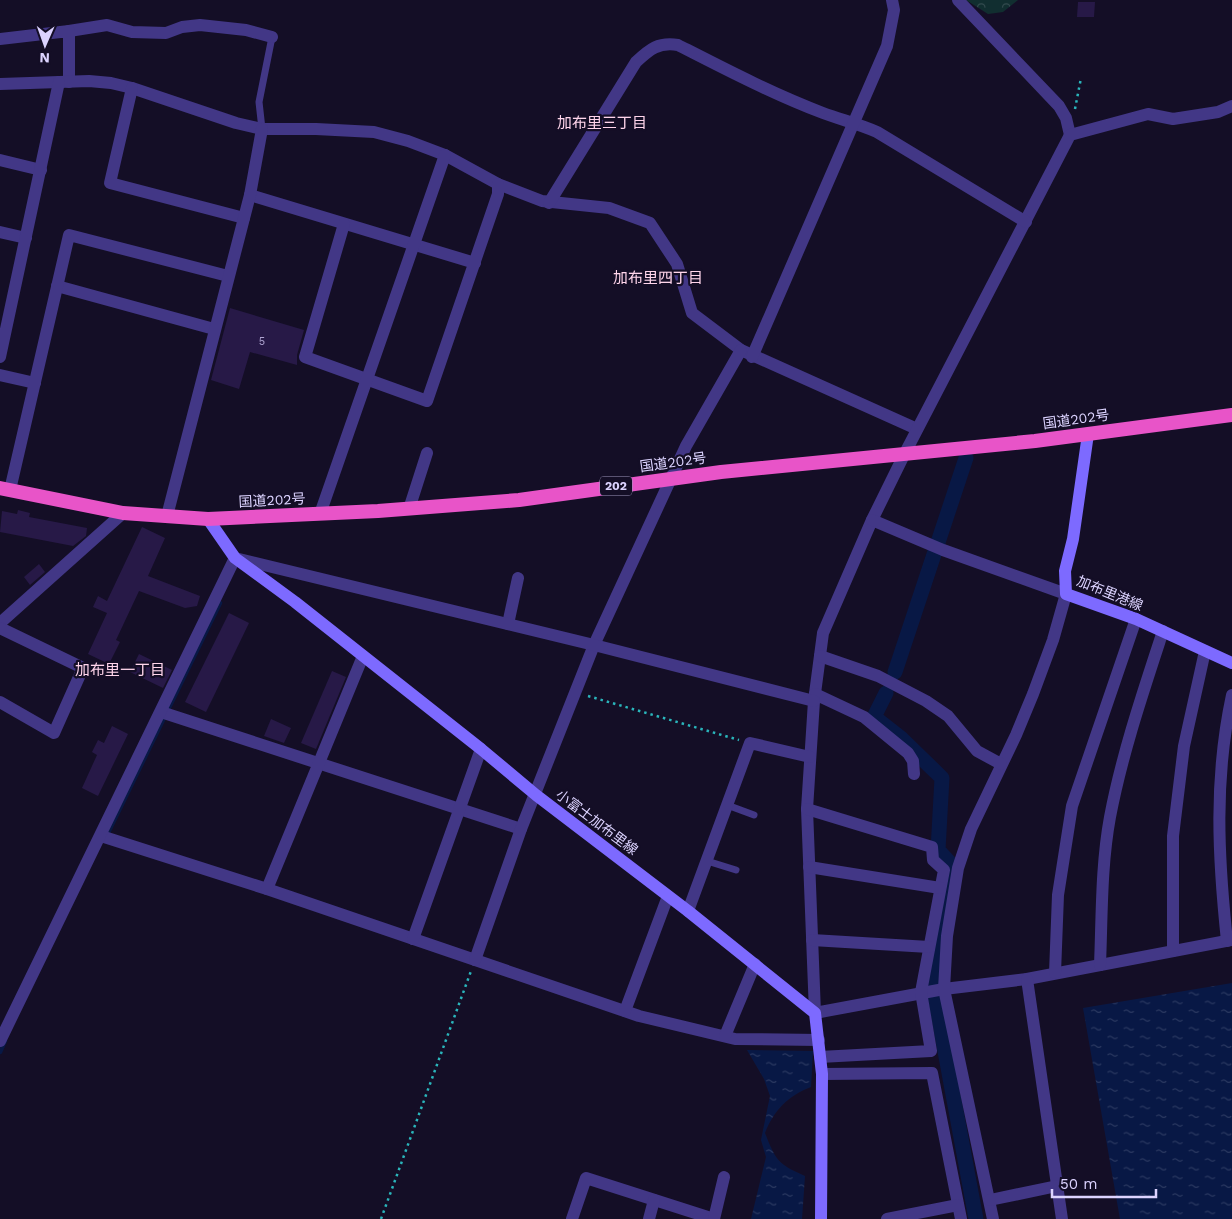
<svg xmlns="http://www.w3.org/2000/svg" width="1232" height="1219" font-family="'Work Sans','Noto Sans JP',sans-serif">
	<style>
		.forest { fill: url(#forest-crowns) }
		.water { fill: url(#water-ripples) }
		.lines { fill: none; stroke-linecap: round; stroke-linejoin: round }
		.stream { stroke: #081845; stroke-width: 4.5 }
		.canal { stroke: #081845; stroke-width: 15 }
		.building { fill: #271947 }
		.path { stroke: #2ab5bb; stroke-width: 2.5; stroke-dasharray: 2.5 4; stroke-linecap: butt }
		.service { stroke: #423786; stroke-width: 7 }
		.minor { stroke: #423786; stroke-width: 12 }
		.secondary { stroke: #7d6aff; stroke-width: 12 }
		.trunk { stroke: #e854c8; stroke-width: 14 }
		.labels { text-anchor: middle; stroke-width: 4.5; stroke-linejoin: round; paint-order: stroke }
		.number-label { font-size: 11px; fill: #afa4d1 }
		.shield { fill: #140e26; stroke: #a098be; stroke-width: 1 }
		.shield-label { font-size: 12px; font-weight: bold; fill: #dcd3ff }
		.street-label { font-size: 14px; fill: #dcd3ff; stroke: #140e26 }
		.neighbourhood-label { font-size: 15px; fill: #ffd5eb; stroke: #140e26 }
	</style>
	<defs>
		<pattern id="forest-crowns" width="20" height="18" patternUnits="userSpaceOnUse" patternTransform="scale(1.25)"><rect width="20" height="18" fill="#112e30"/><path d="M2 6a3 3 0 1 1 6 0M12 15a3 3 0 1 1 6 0" fill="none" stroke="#334b4f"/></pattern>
		<pattern id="water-ripples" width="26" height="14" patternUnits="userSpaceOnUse" patternTransform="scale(1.25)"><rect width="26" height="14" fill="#081845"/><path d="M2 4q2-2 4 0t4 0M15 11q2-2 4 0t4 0" fill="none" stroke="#2b3961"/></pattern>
	</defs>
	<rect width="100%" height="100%" fill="#140e26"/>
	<polygon class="forest" points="966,0 1018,0 1003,12 988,14"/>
	<g class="water">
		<polygon points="1232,983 1232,1219 1120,1219 1083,1008"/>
		<path d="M747,1050l66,1 -2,36c-23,9 -37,23 -46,46 11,28 13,31 40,43l-3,43h-51l15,-62 -5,-17 9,-44 -6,-17z"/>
	</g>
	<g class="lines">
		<g class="stream">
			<polyline points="106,837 220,603"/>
			<polyline points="0,1052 5,1041"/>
		</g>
		<g class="canal">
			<polyline points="895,672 966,458"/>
			<polyline points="886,693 874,717 902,739 942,778 938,850 951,864 932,981 976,1219"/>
		</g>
	</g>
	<g class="building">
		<polygon points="1078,2 1095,2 1094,17 1077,17"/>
		<polygon points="230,308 304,330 297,355 297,365 250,352 239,389 211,380"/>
		<polygon points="18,510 30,513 29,517 87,528 86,536 73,546 0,532 2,511 17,514"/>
		<polygon points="142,527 165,538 148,576 200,596 197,606 185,608 139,591 116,640 120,642 109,664 88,654 107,613 93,607 98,596 107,601"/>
		<polygon points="39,564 45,572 30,585 24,577"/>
		<polygon points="229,613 249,623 206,712 185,702"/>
		<polygon points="139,654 172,670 163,688 130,672"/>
		<polygon points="332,671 346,677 316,749 301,743"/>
		<polygon points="271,719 291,728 284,743 264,736"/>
		<polygon points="112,726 128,734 98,796 82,788 97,755 92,752 98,740 104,743"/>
	</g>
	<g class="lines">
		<g class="path">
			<polyline points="1075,109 1081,78"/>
			<polyline points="588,696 739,740"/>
			<polyline points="381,1219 471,971"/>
		</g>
		<g class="service">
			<polyline points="262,129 259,102 272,37"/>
			<polyline points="727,805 754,815"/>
			<polyline points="707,861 736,870"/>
		</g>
		<g class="minor">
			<polyline points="958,0 1059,106 1066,118 1070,135"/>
			<polyline points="69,31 107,25 132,32 166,33 182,27 200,25 246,30 272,37"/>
			<polyline points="0,39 69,31 69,82"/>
			<polyline points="0,84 89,81 111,83 132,88 236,123 262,129 316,129 374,132 408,141 445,155 498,184 542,201 609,208 650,223 677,264 692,313 741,350 917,429"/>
			<polyline points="132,88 110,183 244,218"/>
			<polyline points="1232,106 1218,112 1173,119 1148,114 1070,135 904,455 872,520 823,633 814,701 807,809 815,1013 944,989 1027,979 1232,940"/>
			<polyline points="0,160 41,170"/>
			<polyline points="250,195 475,263"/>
			<path d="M549,203l87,-141c14,-13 22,-20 42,-17 47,24 95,49 145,68 19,7 36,11 54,19l149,90"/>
			<polyline points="344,224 305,357 427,401 498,194 498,184"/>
			<polyline points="0,232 26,238"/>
			<polyline points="57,286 214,329"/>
			<polyline points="0,357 59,82"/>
			<polyline points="752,357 887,46 894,10 892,0"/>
			<polyline points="0,375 35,383"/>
			<polyline points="10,490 69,235 228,276"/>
			<polyline points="409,509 427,453"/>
			<polyline points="320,514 445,155"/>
			<polyline points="167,516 250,195 262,129"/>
			<polyline points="872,520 943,550 1066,594 1053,640 1033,694 1016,735 971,829 958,868 947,936 944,989 993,1219"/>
			<polyline points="0,623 123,513"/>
			<polyline points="508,624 518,578"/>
			<polyline points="0,628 83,668 54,733 0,702"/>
			<polyline points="820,656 878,676 926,701 948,716 977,751 1001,764"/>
			<polyline points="815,694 864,717 908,753 913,761 914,774"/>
			<polyline points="161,712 521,829"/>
			<polyline points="807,809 932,847 933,860 944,870 921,992 931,1051 820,1057"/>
			<polyline points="101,836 267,889 639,1016 735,1039 819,1040"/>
			<polyline points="809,867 940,888"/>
			<polyline points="267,889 363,656"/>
			<polyline points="688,911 750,743 810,757"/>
			<polyline points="413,939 481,749"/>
			<polyline points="812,940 929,947"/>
			<path d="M1227,941c-9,-85 -13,-162 5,-246"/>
			<polyline points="1173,951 1173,836 1184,746 1205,651"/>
			<polyline points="475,960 521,829 594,645 686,446 741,350"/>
			<path d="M1100,965c2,-49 1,-99 10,-148 12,-63 33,-125 53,-186"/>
			<polyline points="1055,973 1058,895 1072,806 1136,619"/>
			<polyline points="1027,979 1062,1219"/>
			<polyline points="625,1011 668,896"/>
			<polyline points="725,1036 755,964"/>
			<polyline points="0,1041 235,558 594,645 814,701"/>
			<polyline points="822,1074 932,1073 961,1219"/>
			<polyline points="990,1200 1057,1186"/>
			<polyline points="572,1219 586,1178 714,1219"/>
			<polyline points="649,1219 654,1200"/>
			<polyline points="714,1219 724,1177"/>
			<polyline points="887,1219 958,1205"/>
		</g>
		<g class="secondary">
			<polyline points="1088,434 1073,539 1065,571 1066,594 1136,619 1232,663"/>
			<polyline points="208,519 235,558 295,602 481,749 536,795 688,911 815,1013 822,1074 821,1219"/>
		</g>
		<polyline class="trunk" points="0,488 123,513 208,519 378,511 519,500 721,472 1035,441 1232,415"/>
	</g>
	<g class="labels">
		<g class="number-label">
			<text x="262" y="345">5</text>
		</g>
		<rect class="shield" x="600" y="476.5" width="32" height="19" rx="4"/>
		<g class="shield-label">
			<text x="616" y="490">202</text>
		</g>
		<g class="street-label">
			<text transform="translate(1076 419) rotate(-8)" y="5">国道202号</text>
			<text transform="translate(673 462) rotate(-8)" y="5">国道202号</text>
			<text transform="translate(272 500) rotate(-3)" y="5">国道202号</text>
			<text transform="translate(1110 593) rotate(22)" y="5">加布里港線</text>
			<text transform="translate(597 822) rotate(37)" y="5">小富士加布里線</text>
		</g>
		<g class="neighbourhood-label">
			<text x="602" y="128">加布里三丁目</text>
			<text x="658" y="283">加布里四丁目</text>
			<text x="120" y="675">加布里一丁目</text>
		</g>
	</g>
	<g transform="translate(45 45) rotate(182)" stroke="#140e26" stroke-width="4" paint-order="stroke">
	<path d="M0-4L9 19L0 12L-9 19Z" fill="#dcd3ff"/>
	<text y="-8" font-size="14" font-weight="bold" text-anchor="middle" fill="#dcd3ff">N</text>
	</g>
	<path d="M1052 1189v8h104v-8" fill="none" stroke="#dcd3ff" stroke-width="2.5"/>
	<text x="1060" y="1189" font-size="15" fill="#dcd3ff" stroke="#140e26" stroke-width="4" paint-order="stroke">50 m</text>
</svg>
